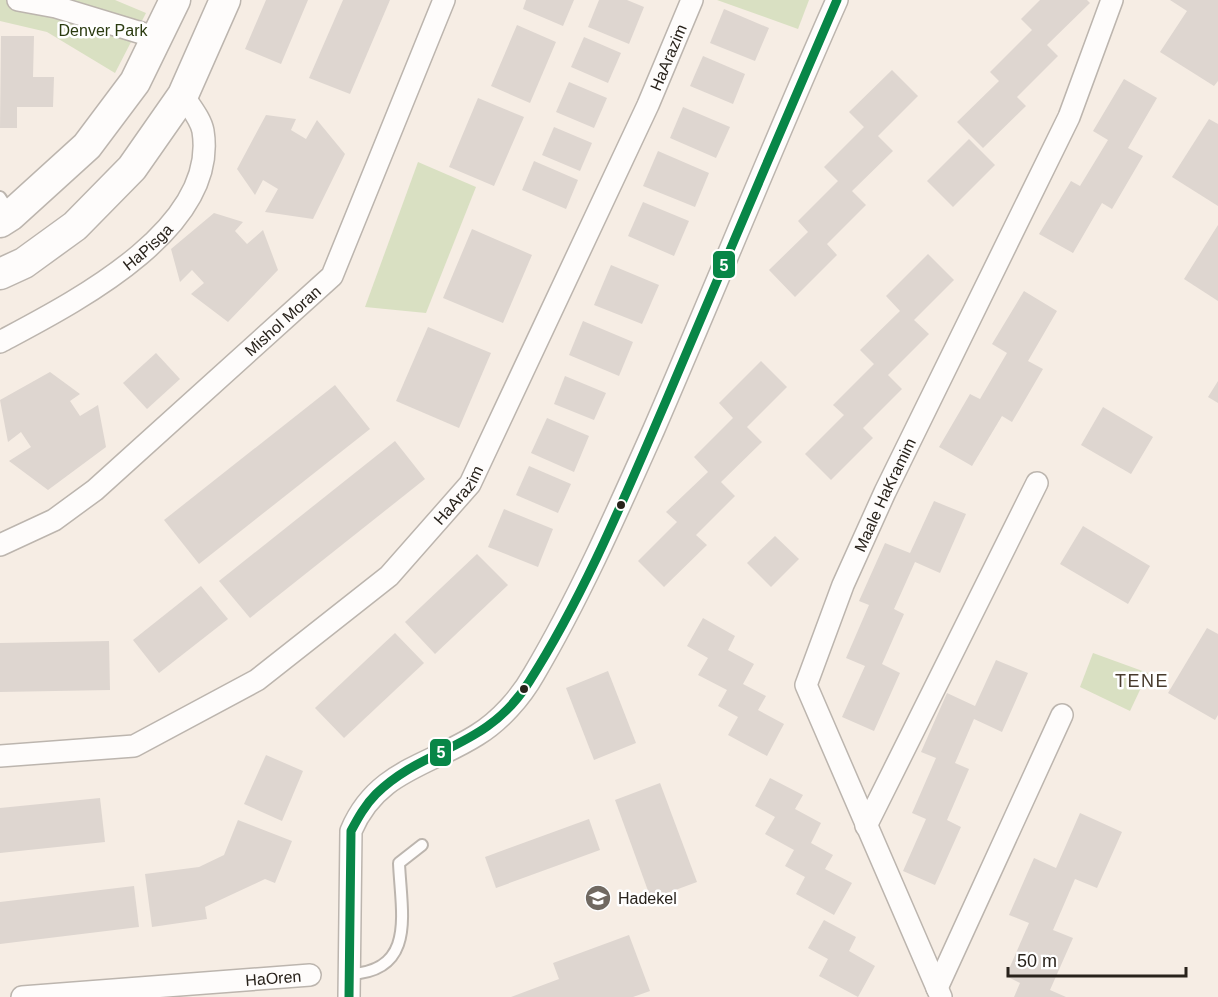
<svg xmlns="http://www.w3.org/2000/svg" width="1218" height="997" font-family="Helvetica,sans-serif">
	<style>
		.green { fill: #d9e0c2 }
		.building { fill: #ded6d0 }
		.lines { fill: none; stroke-linecap: round; stroke-linejoin: round }
		.lane-casing { stroke: #bcb5ae; stroke-width: 14 }
		.street-casing { stroke: #bcb5ae; stroke-width: 24 }
		.secondary-casing { stroke: #bcb5ae; stroke-width: 33 }
		.lane { stroke: #fefcfb; stroke-width: 10 }
		.street { stroke: #fefcfb; stroke-width: 21 }
		.secondary { stroke: #fefcfb; stroke-width: 30 }
		.bus-1-casing { stroke: #fff; stroke-width: 14 }
		.bus-1 { stroke: #088647; stroke-width: 9 }
		.bus-dot { fill: #28221b; stroke: #fff; stroke-width: 2 }
		.labels { text-anchor: middle; stroke-width: 5; stroke-linejoin: round; paint-order: stroke }
		.park-label { font-size: 16px; fill: #2b3b10; stroke: #fff }
		.street-label { font-size: 16px; fill: #28221b; stroke: #fff }
		.poi-label { font-size: 16px; fill: #28221b; stroke: #fff; text-anchor: start }
		.neighbourhood-label { font-size: 18px; letter-spacing: 1.5px; fill: #483b2d; stroke: #fff }
		.line-badge { stroke: #fff; stroke-width: 2 }
		.badge-label { font-size: 16px; text-anchor: middle; font-weight: bold; fill: #fff }
	</style>
	<rect width="100%" height="100%" fill="#f6ede4"/>
	<g class="green">
		<polygon points="0,0 115,0 146,13 115,73 47,32 0,21"/>
		<polygon points="717,0 809,0 798,29"/>
		<polygon points="418,162 476,187 426,313 365,307"/>
		<polygon points="1093,653 1148,673 1130,711 1080,687"/>
	</g>
	<g class="building">
		<polygon points="266,0 308,0 281,64 245,49"/>
		<polygon points="343,0 390,0 350,94 309,78"/>
		<polygon points="526,0 574,0 563,26 523,9"/>
		<polygon points="599,0 627,0 644,7 629,44 588,27"/>
		<polygon points="1040,0 1087,0 1090,3 1047,45 1058,56 1017,97 1026,106 983,148 957,122 999,81 990,72 1032,30 1021,19"/>
		<polygon points="1170,0 1218,0 1218,81 1214,86 1160,52 1187,11"/>
		<polygon points="724,9 769,28 755,61 710,43"/>
		<polygon points="517,25 556,42 530,103 491,86"/>
		<polygon points="1,36 34,36 33,77 54,77 53,107 17,107 17,128 0,128"/>
		<polygon points="584,37 621,53 608,83 571,67"/>
		<polygon points="703,56 745,74 733,104 690,86"/>
		<polygon points="892,70 918,96 878,136 893,151 852,191 866,205 827,244 837,255 795,297 769,270 808,232 798,221 838,181 824,167 864,127 849,112"/>
		<polygon points="1124,79 1157,98 1128,148 1143,156 1112,209 1102,203 1073,253 1039,234 1071,181 1080,186 1108,140 1093,131"/>
		<polygon points="569,82 607,98 594,128 556,112"/>
		<polygon points="478,98 524,117 494,186 449,167"/>
		<polygon points="683,107 730,127 716,158 670,138"/>
		<polygon points="266,115 296,119 291,130 306,139 317,120 345,154 313,219 265,212 278,189 263,180 255,195 237,169"/>
		<polygon points="1209,119 1218,124 1218,206 1172,177"/>
		<polygon points="554,127 592,143 580,171 542,155"/>
		<polygon points="969,139 995,165 953,207 927,181"/>
		<polygon points="658,151 709,173 695,207 643,186"/>
		<polygon points="534,161 578,180 566,209 522,190"/>
		<polygon points="643,202 689,221 674,256 628,236"/>
		<polygon points="214,213 243,222 235,231 247,244 263,230 278,270 228,322 191,294 204,283 192,270 180,282 171,249"/>
		<polygon points="1218,225 1218,301 1184,279"/>
		<polygon points="472,229 532,255 503,323 443,298"/>
		<polygon points="928,254 954,280 914,320 929,334 888,375 902,389 863,428 873,438 831,480 805,454 844,415 833,405 874,364 860,350 900,311 886,296"/>
		<polygon points="611,265 659,285 642,324 594,305"/>
		<polygon points="1024,291 1057,311 1028,361 1043,369 1012,422 1002,416 972,466 939,447 970,394 980,399 1007,353 992,344"/>
		<polygon points="583,321 633,342 619,376 569,355"/>
		<polygon points="428,327 491,353 459,428 396,401"/>
		<polygon points="156,353 180,379 147,409 123,383"/>
		<polygon points="761,361 787,387 747,427 762,442 721,482 735,496 696,535 707,545 664,587 638,561 677,522 666,512 708,472 694,457 733,418 719,403"/>
		<polygon points="50,372 80,394 70,401 80,416 98,405 106,447 48,490 9,461 31,447 21,432 8,442 0,400"/>
		<polygon points="565,376 606,393 594,420 554,404"/>
		<polygon points="1218,381 1218,403 1208,397"/>
		<polygon points="335,385 370,429 199,564 164,520"/>
		<polygon points="1103,407 1153,437 1131,474 1081,445"/>
		<polygon points="547,418 589,436 574,472 531,453"/>
		<polygon points="395,441 425,479 250,618 219,581"/>
		<polygon points="529,466 571,484 558,513 516,495"/>
		<polygon points="934,501 966,514 940,573 915,562 894,609 904,614 882,664 900,673 874,731 842,717 865,666 846,658 869,605 859,601 885,543 910,553"/>
		<polygon points="504,509 553,529 538,567 488,547"/>
		<polygon points="1083,526 1150,566 1128,604 1060,564"/>
		<polygon points="775,536 799,559 771,587 747,563"/>
		<polygon points="477,554 508,585 435,654 405,622"/>
		<polygon points="201,586 228,619 159,673 133,640"/>
		<polygon points="703,618 735,636 728,650 754,664 743,684 766,696 758,710 784,724 767,756 728,735 738,717 718,706 727,690 698,675 708,658 687,646"/>
		<polygon points="1207,628 1218,634 1218,715 1215,720 1168,693"/>
		<polygon points="395,633 424,663 344,738 315,708"/>
		<polygon points="109,641 110,690 0,692 0,643"/>
		<polygon points="996,660 1028,673 1002,732 974,719 955,763 969,769 947,820 961,827 935,885 903,871 926,819 912,813 936,758 921,752 947,693 975,706"/>
		<polygon points="608,671 636,743 594,760 566,688"/>
		<polygon points="266,755 303,771 282,821 244,804"/>
		<polygon points="770,778 803,795 795,809 821,823 811,843 833,855 825,869 852,883 834,915 796,894 805,877 785,866 794,850 765,834 775,817 755,806"/>
		<polygon points="660,783 697,882 651,899 615,800"/>
		<polygon points="100,798 105,842 0,853 0,808"/>
		<polygon points="1080,813 1122,832 1097,888 1075,879 1053,930 1073,938 1050,990 1066,997 1014,997 1020,983 1006,976 1029,923 1009,915 1034,858 1056,868"/>
		<polygon points="589,819 600,850 496,888 485,857"/>
		<polygon points="238,820 292,841 275,883 265,879 205,907 207,919 152,927 145,874 199,867 224,855"/>
		<polygon points="134,886 139,927 0,944 0,902"/>
		<polygon points="824,920 856,937 849,951 875,966 858,997 819,976 828,959 808,948"/>
		<polygon points="629,935 650,991 633,997 511,997 559,979 553,963"/>
	</g>
	<g class="lines">
		<g class="lane-casing">
			<g id="lane">
				<polyline points="0,197 10,212"/>
				<path d="M350,974c67,-3 51,-62 49,-111l23,-18"/>
			</g>
		</g>
		<g class="street-casing">
			<g id="street">
				<polyline points="18,0 56,7 158,38"/>
				<path id="s1" d="M0,342c71,-38 219,-112 203,-211 -2,-12 -14,-26 -20,-36"/>
				<path id="s2" d="M0,545l54,-25 41,-30 237,-214 112,-276"/>
				<path id="s3" d="M0,756l134,-10 123,-66 132,-104 81,-92 178,-379 44,-105"/>
				<polyline points="866,826 1037,483"/>
				<polyline points="937,988 1062,715"/>
				<path id="s4" d="M22,997l288,-22"/>
				<path d="M349,997l2,-166c25,-60 77,-65 126,-96 23,-14 44,-38 57,-61 46,-78 83,-162 120,-245 62,-143 120,-287 183,-429"/>
				<path id="s5" d="M941,997l-135,-312 37,-100 42,-93 184,-375 43,-117"/>
			</g>
		</g>
		<g class="secondary-casing">
			<g id="secondary">
				<polyline points="0,222 11,215 87,146 135,82 175,0"/>
				<polyline points="0,274 24,263 75,226 132,168 183,95 225,0"/>
			</g>
		</g>
		<use href="#lane" class="lane"/>
		<use href="#street" class="street"/>
		<use href="#secondary" class="secondary"/>
		<g class="bus-1-casing">
			<path id="bus-1" d="M349,997l2,-166c7,-13 14,-26 25,-37 49,-48 110,-44 153,-112 56,-88 96,-186 137,-281 57,-133 113,-268 171,-401"/>
		</g>
		<use href="#bus-1" class="bus-1"/>
	</g>
	<defs>
		<g id="school-disc" transform="scale(1.35)"><circle r="9.5" fill="#706961" stroke="#fff"/><path d="M0-5L7-2L0 1L-7-2ZM-4 1L0 2.5L4 1V4Q0 6-4 4Z" fill="#fff"/></g>
	</defs>
	<g fill-rule="evenodd">
		<use href="#school-disc" x="598" y="898"/>
	</g>
	<g class="bus-dot">
		<circle cx="621" cy="505" r="5"/>
		<circle cx="524" cy="689" r="5"/>
	</g>
	<g class="labels">
		<g class="park-label">
			<text x="103" y="36">Denver Park</text>
		</g>
		<g class="street-label">
			<text dy="6" stroke="none"><textPath href="#s3" startOffset="1035">HaArazim</textPath></text>
			<text dy="6" stroke="none"><textPath href="#s1" startOffset="176">HaPisga</textPath></text>
			<text dy="6" stroke="none"><textPath href="#s2" startOffset="363">Mishol Moran</textPath></text>
			<text dy="6" stroke="none"><textPath href="#s3" startOffset="549">HaArazim</textPath></text>
			<text dy="6" stroke="none"><textPath href="#s5" startOffset="546">Maale HaKramim</textPath></text>
			<text dy="6" stroke="none"><textPath href="#s4" startOffset="252">HaOren</textPath></text>
		</g>
		<g class="poi-label">
			<text x="618" y="904">Hadekel</text>
		</g>
		<g class="neighbourhood-label">
			<text x="1142" y="687">TENE</text>
		</g>
	</g>
	<g class="line-badge">
		<rect x="712" y="250" width="24" height="29" rx="6" fill="#088647"/>
		<rect x="429" y="738" width="23" height="29" rx="6" fill="#088647"/>
	</g>
	<g class="badge-label">
		<text x="724" y="271">5</text>
		<text x="441" y="758">5</text>
	</g>
	<path d="M1008 967v9h178v-9" fill="none" stroke="#28221b" stroke-width="3"/>
	<text x="1017" y="967" font-size="18" fill="#28221b" stroke="#ffffff" stroke-width="4.5" paint-order="stroke">50 m</text>
</svg>
